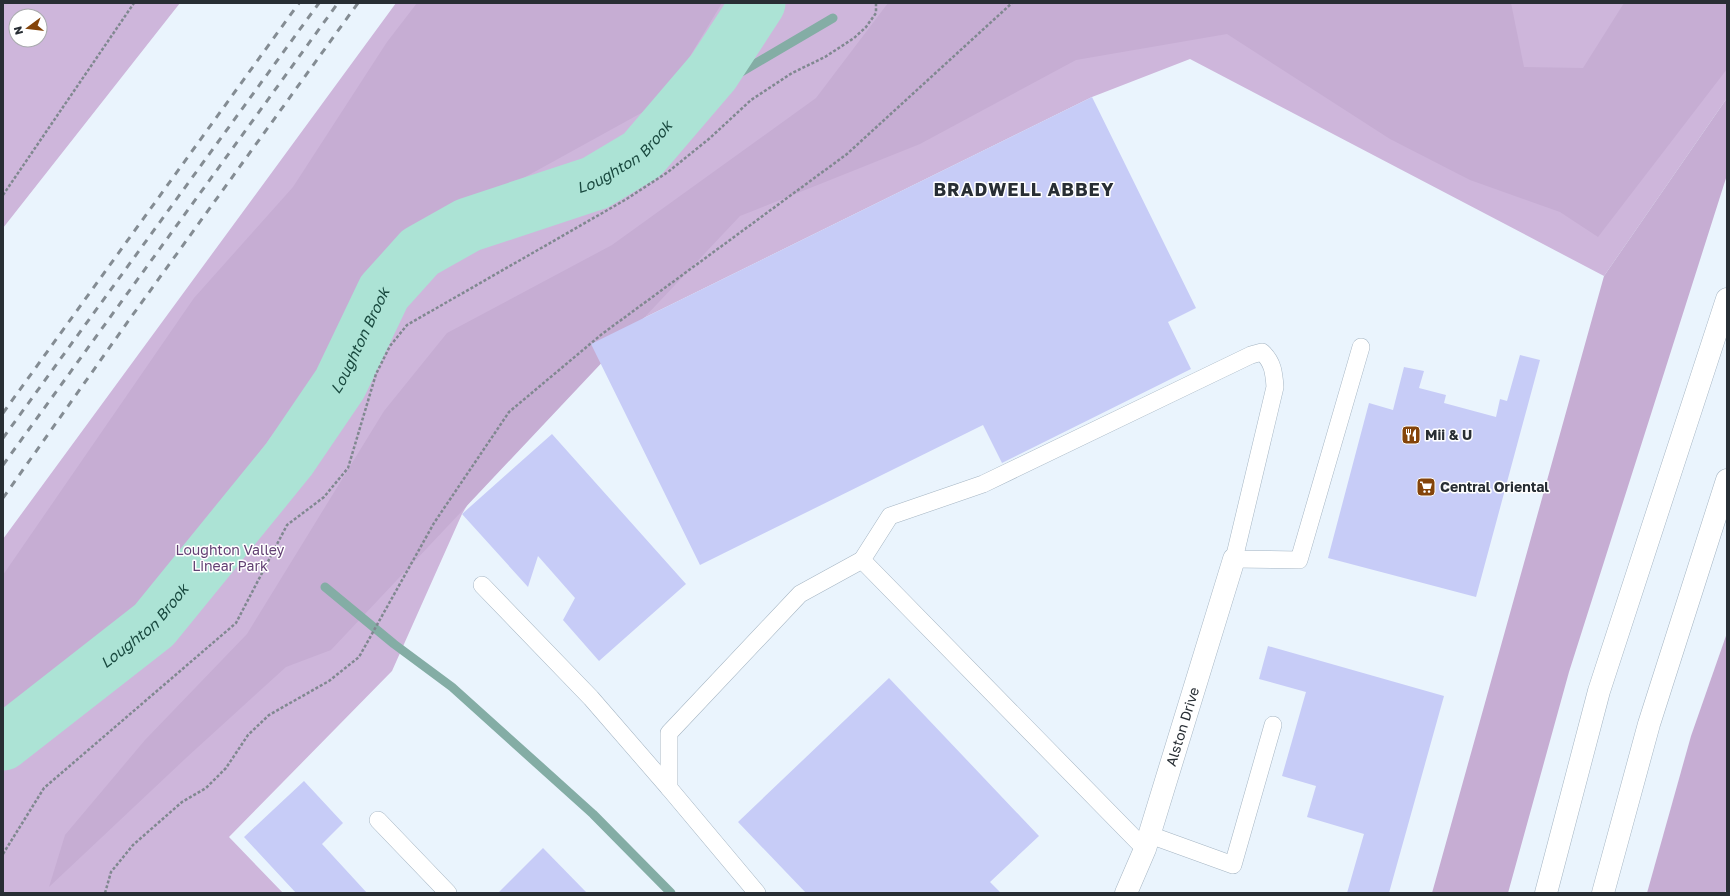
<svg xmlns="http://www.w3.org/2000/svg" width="1730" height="896" font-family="'Golos Text',sans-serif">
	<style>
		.green { fill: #ceb6db; fill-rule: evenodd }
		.forest { fill: #c6add3 }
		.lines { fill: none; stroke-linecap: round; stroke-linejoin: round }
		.stream { stroke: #84ada5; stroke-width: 9 }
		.river { stroke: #ace3d5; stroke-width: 55 }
		.building { fill: #c7ccf7 }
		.service-casing { stroke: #a5b5c3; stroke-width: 18 }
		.minor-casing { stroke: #a5b5c3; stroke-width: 23 }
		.trunk-casing { stroke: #a5b5c3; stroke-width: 23 }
		.path { stroke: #808890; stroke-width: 2.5; stroke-dasharray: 3 2; stroke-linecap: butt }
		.service { stroke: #fff; stroke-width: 17 }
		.minor { stroke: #fff; stroke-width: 22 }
		.trunk { stroke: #fff; stroke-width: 22 }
		.rail { stroke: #848c93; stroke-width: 3; stroke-dasharray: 7 7; stroke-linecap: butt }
		.labels { text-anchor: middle; stroke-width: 3; stroke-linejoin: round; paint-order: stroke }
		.poi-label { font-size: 14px; font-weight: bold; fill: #282e34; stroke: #fff; text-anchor: start }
		.park-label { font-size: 14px; fill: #613f72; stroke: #fff }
		.street-label { font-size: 14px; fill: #282e34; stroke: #fff }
		.water-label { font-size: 15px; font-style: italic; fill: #19493f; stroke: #fff }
		.district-label { font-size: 18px; font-weight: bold; letter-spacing: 1px; fill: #282e34; stroke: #fff }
	</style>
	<rect width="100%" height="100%" fill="#eaf4fd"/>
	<g class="green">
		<path d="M3,3h177l-177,225zM16,16h24v24h-24z"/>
		<polygon points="396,3 1727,3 1727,98 1604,276 1190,59 1092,97 591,344 506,439 462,514 392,671 229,837 283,893 3,893 3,539"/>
	</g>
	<g class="forest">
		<polygon points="417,3 722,3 663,101 429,230 298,400 189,548 114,633 38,687 3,729 3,575 194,298 293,187 387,42"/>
		<polygon points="888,3 1511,3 1524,67 1583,68 1624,3 1727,3 1727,69 1598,237 1560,212 1470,180 1390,139 1227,34 1076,60 920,144 740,216 331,650 286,667 186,758 49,887 65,835 145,740 247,634 384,411 447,333 612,245 816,98"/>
		<polygon points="1727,98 1727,175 1569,672 1508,893 1432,893 1604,276"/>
		<polygon points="1727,633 1727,886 1725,893 1647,893 1691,736"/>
	</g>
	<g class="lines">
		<g class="stream">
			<polyline points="685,105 833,18"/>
			<polyline points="325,587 394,644 452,687 593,814 671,893"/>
		</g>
		<path class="river" id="s1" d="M3,743l151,-118 135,-166 51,-75 44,-92 36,-40 48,-27 127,-42 47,-28 71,-83 45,-69"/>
	</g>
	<g class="building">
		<polygon points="1092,97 1196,308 1168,322 1191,369 1002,463 983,425 700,565 591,344"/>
		<polygon points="1520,355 1540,360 1476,597 1328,558 1369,403 1393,410 1404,367 1424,371 1419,388 1446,395 1444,403 1496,417 1500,399 1507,401"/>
		<polygon points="552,434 686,584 599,661 563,620 575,598 538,556 528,587 462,514"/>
		<polygon points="1268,646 1444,696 1389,893 1347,893 1364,834 1307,817 1316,786 1282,776 1306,692 1259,679"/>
		<polygon points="889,678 1039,836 990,882 1001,893 806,893 738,822"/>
		<polygon points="304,781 343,823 322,844 367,893 296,893 244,837"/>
		<polygon points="543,848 587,893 498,893"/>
	</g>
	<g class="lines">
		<g class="service-casing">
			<g id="service">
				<polyline points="482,585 591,698 669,788"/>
				<polyline points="378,820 448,893"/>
				<polyline points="1150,835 1233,865 1273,725"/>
				<path d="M1145,849l-283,-289 28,-44 93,-32 268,-129 11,-3c11,10 12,21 13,35l-41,172 65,1 62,-213"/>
				<polyline points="757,893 669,788 669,733 800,594 862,560"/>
			</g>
		</g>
		<g class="minor-casing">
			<g id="minor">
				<path id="s2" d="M1126,893l19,-44 89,-290"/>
			</g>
		</g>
		<g class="trunk-casing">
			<g id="trunk">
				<polyline points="1546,893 1599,691 1727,299"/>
				<polyline points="1603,893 1649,724 1727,480"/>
			</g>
		</g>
		<g class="path">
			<polyline points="3,195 134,3"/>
			<polyline points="3,854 44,788 236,623 287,525 324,497 348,468 376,374 390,346 407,325 625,200 668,172 710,138 751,100 792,73 825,57 854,38 866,27 876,13 876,3"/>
			<polyline points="105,893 111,872 133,845 182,802 206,788 226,768 248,735 269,715 329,681 359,657 434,523 509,412 602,334 847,154 1012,3"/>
		</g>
		<use href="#service" class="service"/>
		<use href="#minor" class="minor"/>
		<use href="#trunk" class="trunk"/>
		<g class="rail">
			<polyline points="3,413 299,3"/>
			<polyline points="3,438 319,3"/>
			<polyline points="3,465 338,3"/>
			<polyline points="3,498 129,320 358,3"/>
		</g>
	</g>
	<defs>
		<g id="restaurant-square" transform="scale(1)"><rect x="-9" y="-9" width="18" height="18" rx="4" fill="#84440a" stroke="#fff"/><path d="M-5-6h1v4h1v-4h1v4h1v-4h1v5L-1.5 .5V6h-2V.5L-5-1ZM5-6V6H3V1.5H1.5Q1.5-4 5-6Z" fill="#fff"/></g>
		<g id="supermarket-square" transform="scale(1)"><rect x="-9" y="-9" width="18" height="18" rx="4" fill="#84440a" stroke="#fff"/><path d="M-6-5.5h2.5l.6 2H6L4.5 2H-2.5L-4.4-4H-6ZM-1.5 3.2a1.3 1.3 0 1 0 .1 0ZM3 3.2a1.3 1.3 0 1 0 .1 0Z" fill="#fff"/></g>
	</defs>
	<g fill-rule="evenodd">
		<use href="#restaurant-square" x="1411" y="435"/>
		<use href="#supermarket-square" x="1426" y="487"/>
	</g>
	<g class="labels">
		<g class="poi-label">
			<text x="1425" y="440">Mii &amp; U</text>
			<text x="1440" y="492">Central Oriental</text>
		</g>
		<g class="park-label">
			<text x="230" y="555">Loughton Valley<tspan x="230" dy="16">Linear Park</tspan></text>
		</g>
		<g class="street-label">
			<text dy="5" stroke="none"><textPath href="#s2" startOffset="176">Alston Drive</textPath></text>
		</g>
		<g class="water-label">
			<text dy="5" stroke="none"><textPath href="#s1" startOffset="880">Loughton Brook</textPath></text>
			<text dy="5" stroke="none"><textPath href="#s1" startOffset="544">Loughton Brook</textPath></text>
			<text dy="5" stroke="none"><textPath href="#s1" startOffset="184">Loughton Brook</textPath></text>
		</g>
		<g class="district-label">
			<text x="1024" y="196">BRADWELL ABBEY</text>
		</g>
	</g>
	<rect width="1730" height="896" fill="none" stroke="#282e34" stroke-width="8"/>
	<g transform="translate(28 28) rotate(255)"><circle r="19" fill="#ffffff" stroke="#a9abae"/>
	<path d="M0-3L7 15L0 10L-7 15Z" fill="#84440a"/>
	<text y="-6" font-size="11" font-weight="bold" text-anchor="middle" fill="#282e34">N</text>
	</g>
</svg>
